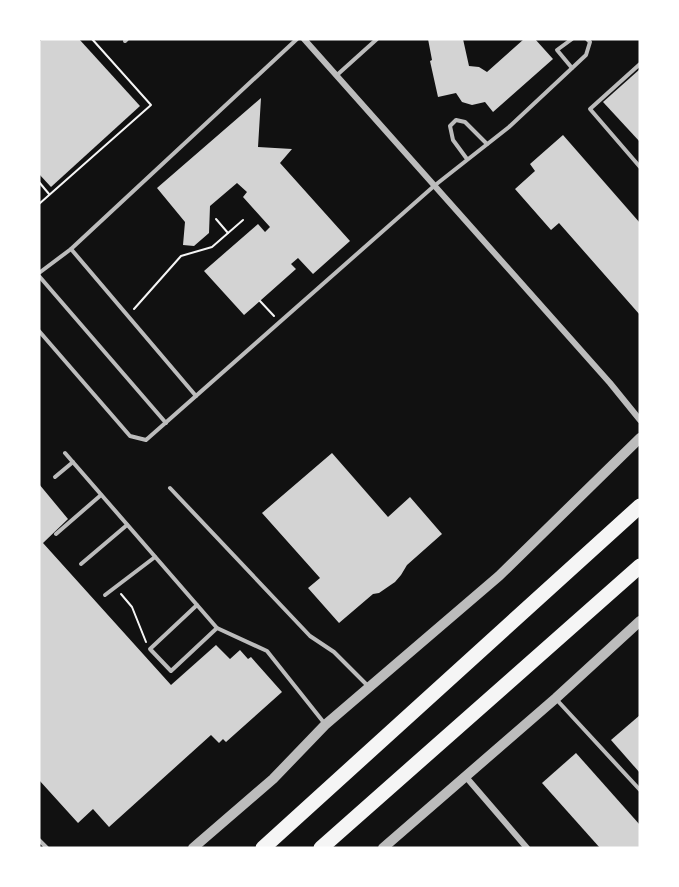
<svg xmlns="http://www.w3.org/2000/svg" width="679" height="887" font-family="'Noto Sans',sans-serif">
	<style>
		.building { fill: #d3d3d3 }
		.lines { fill: none; stroke-linecap: round; stroke-linejoin: round }
		.path { stroke: #f5f5f5; stroke-width: 2 }
		.service { stroke: #bcbcbc; stroke-width: 4 }
		.minor { stroke: #bcbcbc; stroke-width: 6 }
		.tertiary { stroke: #bcbcbc; stroke-width: 10 }
		.motorway { stroke: #f5f5f5; stroke-width: 15 }
	</style>
	<rect width="100%" height="100%" fill="#111"/>
	<g class="building">
		<polygon points="42,39 79,39 140,106 51,187 39,174 39,42"/>
		<polygon points="428,39 463,39 469,66 479,67 487,72 524,39 535,39 553,59 493,112 485,102 472,105 462,102 456,93 438,97 430,61 432,60"/>
		<polygon points="640,69 640,142 603,102"/>
		<polygon points="261,98 258,147 292,149 280,163 350,241 313,274 298,258 291,264 296,269 244,315 204,271 258,224 265,232 270,227 243,197 247,192 237,183 210,206 209,233 194,246 183,245 185,222 157,188"/>
		<polygon points="563,135 640,223 640,315 559,223 551,230 515,189 535,171 530,164"/>
		<polygon points="332,453 388,517 410,497 442,534 407,565 401,575 395,582 379,593 373,594 339,623 308,588 320,578 262,513"/>
		<polygon points="39,484 68,519 43,543 171,685 216,645 230,659 240,650 248,659 251,657 282,692 226,742 223,739 219,743 211,735 109,827 93,809 78,823 39,780"/>
		<polygon points="640,715 640,773 611,740"/>
		<polygon points="576,753 640,825 640,848 600,848 542,783"/>
	</g>
	<g class="lines">
		<g class="path">
			<polyline points="39,182 49,194"/>
			<polyline points="39,204 151,105 92,39"/>
			<polyline points="216,219 228,233"/>
			<polyline points="260,301 274,316"/>
			<polyline points="134,309 181,256 212,247 243,220"/>
			<polyline points="121,594 132,607 146,642"/>
		</g>
		<g class="service">
			<polyline points="125,41 127,39"/>
			<polyline points="640,64 590,109 640,167"/>
			<polyline points="572,68 557,50 572,39"/>
			<polyline points="337,75 377,39"/>
			<polyline points="467,159 453,140 450,126 456,120 465,122 487,144"/>
			<polyline points="71,249 196,396"/>
			<polyline points="39,273 71,249 297,39"/>
			<polyline points="39,276 166,423"/>
			<polyline points="39,331 130,436 146,440 434,186 509,127 586,55 590,42 587,39"/>
			<polyline points="65,453 217,628 267,651 325,724"/>
			<polyline points="55,477 73,462"/>
			<polyline points="170,488 310,636 334,652 369,687"/>
			<polyline points="56,534 101,495"/>
			<polyline points="81,564 127,525"/>
			<polyline points="105,595 155,557"/>
			<polyline points="197,605 150,649 171,671 217,628"/>
			<polyline points="556,699 640,790"/>
			<polyline points="39,840 47,848"/>
		</g>
		<g class="minor">
			<polyline points="304,39 610,383 640,420"/>
			<polyline points="466,777 527,848"/>
		</g>
		<g class="tertiary">
			<polyline points="193,848 273,779 325,725 499,576 640,438"/>
			<polyline points="383,848 556,698 640,621"/>
		</g>
		<g class="motorway">
			<polyline points="263,848 640,506"/>
			<polyline points="321,848 640,566"/>
		</g>
	</g>
	<rect width="679" height="887" fill="none" stroke="#ffffff" stroke-width="81"/>
</svg>
